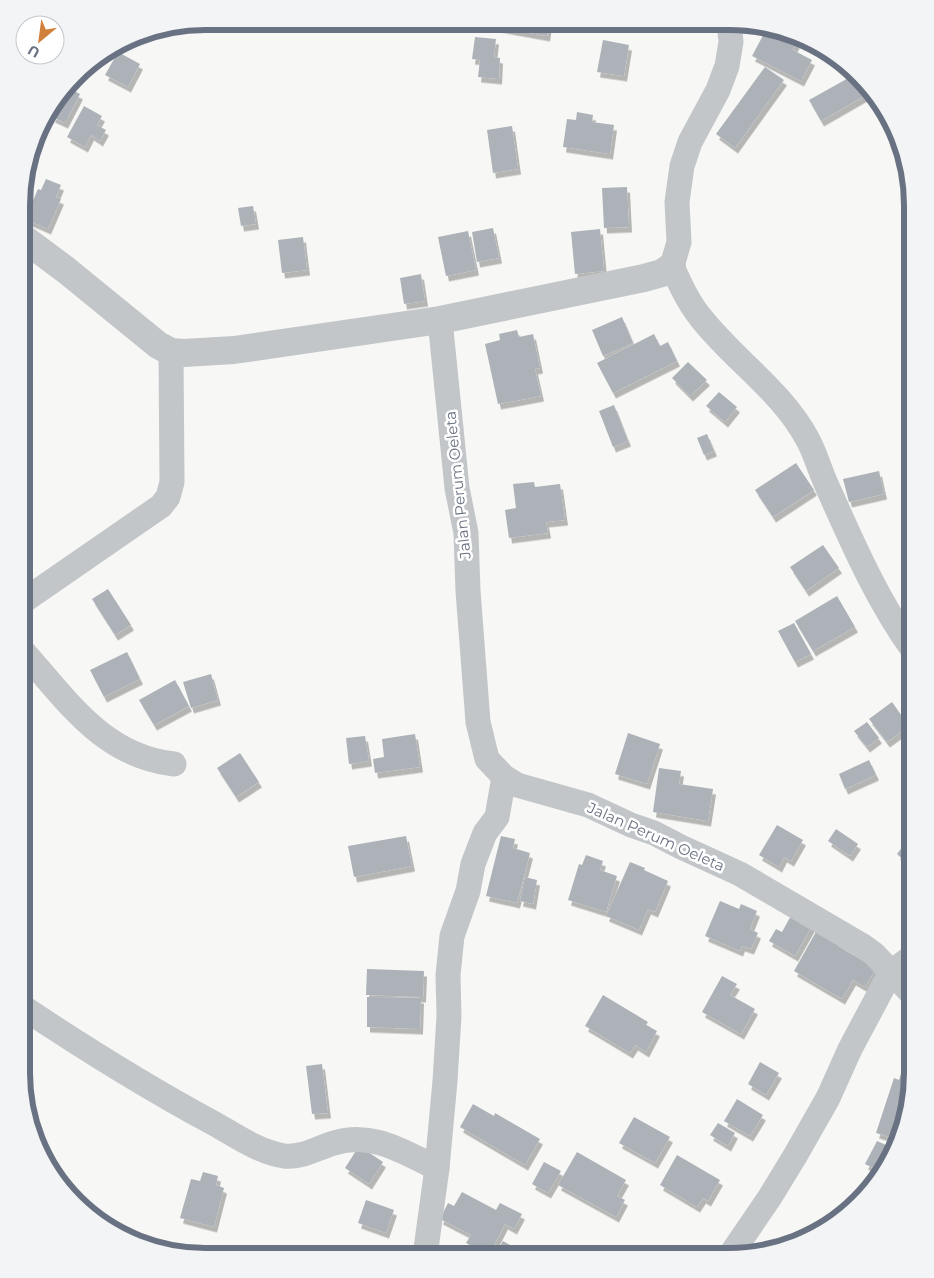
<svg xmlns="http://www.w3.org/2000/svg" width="934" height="1278" font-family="Montserrat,sans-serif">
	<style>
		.building { fill: #adb2b8; filter: url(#shadow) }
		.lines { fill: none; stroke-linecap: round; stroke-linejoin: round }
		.minor { stroke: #c3c6c9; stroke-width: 25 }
		.tertiary { stroke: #c3c6c9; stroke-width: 28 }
		.labels { text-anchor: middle; stroke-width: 5; stroke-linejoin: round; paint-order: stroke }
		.street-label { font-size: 15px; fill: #697282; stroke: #fff }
		.rim { fill: none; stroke: #697282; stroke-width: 6 }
	</style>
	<defs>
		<filter id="shadow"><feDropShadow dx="3" dy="5.5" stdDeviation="0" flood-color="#0004"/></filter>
	</defs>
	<rect width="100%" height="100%" fill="#f7f7f5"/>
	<g class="building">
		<polygon points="493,22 549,22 547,36 492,26"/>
		<polygon points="767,28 797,42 793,50 812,60 801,81 752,56"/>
		<polygon points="475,37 496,39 494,57 500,58 499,79 478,77 480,60 472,59"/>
		<polygon points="603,40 629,45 624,76 597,72"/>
		<polygon points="118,52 140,64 128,87 105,75"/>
		<polygon points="765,67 784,80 735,148 716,134"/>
		<polygon points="852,76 868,94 821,121 809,100"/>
		<polygon points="67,87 80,94 65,123 52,117"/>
		<polygon points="84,106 102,116 97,125 106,130 100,141 91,135 85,147 67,137"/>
		<polygon points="577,112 593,115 592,122 614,125 610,154 563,147 567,119 576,120"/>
		<polygon points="512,126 518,169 493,173 487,130"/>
		<polygon points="46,179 61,185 56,197 61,199 48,229 25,219 38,189 41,190"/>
		<polygon points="627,187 629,227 604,228 602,188"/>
		<polygon points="253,206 256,224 241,226 238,208"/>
		<polygon points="493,228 499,258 477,262 472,232"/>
		<polygon points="600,229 604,271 575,274 571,232"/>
		<polygon points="468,231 476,270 446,276 438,237"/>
		<polygon points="303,237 307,270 282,273 278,240"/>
		<polygon points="421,274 425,301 404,304 400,278"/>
		<polygon points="622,317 633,343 603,356 592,330"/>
		<polygon points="517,330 519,337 533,334 540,368 535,369 541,396 498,404 485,344 500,340 499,334"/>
		<polygon points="654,334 660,346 668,342 677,361 613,393 597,363"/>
		<polygon points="688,362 707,380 690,396 672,378"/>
		<polygon points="719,392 737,407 725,422 706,406"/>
		<polygon points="614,405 628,441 613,447 599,411"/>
		<polygon points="707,434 714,451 704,455 697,438"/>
		<polygon points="796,463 814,490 773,517 755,490"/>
		<polygon points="879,471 884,494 849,502 843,479"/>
		<polygon points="534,482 535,487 560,484 565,520 546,522 548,533 509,538 505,510 516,508 513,484"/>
		<polygon points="823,545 839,568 806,591 790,567"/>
		<polygon points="108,589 131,625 115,635 92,599"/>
		<polygon points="837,596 855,627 813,651 795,621"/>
		<polygon points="794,623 811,654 795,662 778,631"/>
		<polygon points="127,652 140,679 104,697 90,670"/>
		<polygon points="211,674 218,700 191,708 183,682"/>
		<polygon points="175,680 189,706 154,725 139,700"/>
		<polygon points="892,702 909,726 887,742 869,719"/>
		<polygon points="867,722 879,738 867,747 854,731"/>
		<polygon points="628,733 660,744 647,784 615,774"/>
		<polygon points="415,734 420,767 375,773 373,759 384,757 382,739"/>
		<polygon points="365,736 369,761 349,764 346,738"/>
		<polygon points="240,753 259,782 236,797 217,768"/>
		<polygon points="869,760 876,775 845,789 839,774"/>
		<polygon points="659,768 681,771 679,784 713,789 708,821 653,812"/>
		<polygon points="777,825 803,840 791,861 784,857 779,867 759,855"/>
		<polygon points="836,829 858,844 850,856 828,841"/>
		<polygon points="406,836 412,866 354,877 348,846"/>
		<polygon points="501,836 515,839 513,848 530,853 517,903 486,896"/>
		<polygon points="904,845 912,852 912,868 897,854"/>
		<polygon points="586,855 603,861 600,870 617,876 606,912 568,900 579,864 582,865"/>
		<polygon points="630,862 645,868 644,870 668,881 655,912 648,909 639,930 606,916"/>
		<polygon points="525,877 537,880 533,904 520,901"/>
		<polygon points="720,901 739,909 741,904 757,911 750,929 758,933 751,949 742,946 740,951 705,936"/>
		<polygon points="793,912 813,924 795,956 769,941 776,929 782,932"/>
		<polygon points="817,930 840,943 838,946 876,968 865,987 853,980 842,999 794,971"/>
		<polygon points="367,969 424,971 423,997 366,995"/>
		<polygon points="722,976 737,984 730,995 755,1009 741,1034 702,1012"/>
		<polygon points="603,995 648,1022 646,1025 657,1031 646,1052 635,1045 630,1053 585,1026"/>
		<polygon points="367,997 421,998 420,1029 367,1027"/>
		<polygon points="906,1058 912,1060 912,1085 903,1132 899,1140 876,1133 894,1078 899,1080"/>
		<polygon points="760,1062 779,1073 766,1095 748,1084"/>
		<polygon points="322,1064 328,1113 312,1114 306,1066"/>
		<polygon points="737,1099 763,1115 750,1136 724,1121"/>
		<polygon points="473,1104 494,1116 495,1113 540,1139 525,1165 460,1127"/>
		<polygon points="634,1117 670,1137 655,1163 619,1143"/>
		<polygon points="718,1123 735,1133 728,1146 710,1135"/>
		<polygon points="877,1141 895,1149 883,1173 865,1164"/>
		<polygon points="359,1146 383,1162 369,1184 345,1168"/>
		<polygon points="577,1152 626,1180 617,1196 625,1200 616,1217 558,1185"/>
		<polygon points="677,1155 720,1180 708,1201 703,1198 697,1207 660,1185"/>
		<polygon points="544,1162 561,1171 548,1193 532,1184"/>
		<polygon points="203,1172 218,1176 216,1185 224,1188 214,1227 180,1218 191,1179 200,1181"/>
		<polygon points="462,1192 496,1210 500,1203 522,1214 514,1229 505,1224 489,1255 466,1243 471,1235 440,1219 448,1203 454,1206"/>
		<polygon points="366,1200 394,1210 386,1233 358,1223"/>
		<polygon points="503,1241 526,1254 525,1256 494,1256"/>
		<polygon points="348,1250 366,1255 365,1256 346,1256"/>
	</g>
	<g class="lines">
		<g class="minor">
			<path d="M729,23l2,19 -4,24 -9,24 -28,52 -8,24 -5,36 2,40 -7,24c8,18 16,36 29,52 34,43 81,73 107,122 8,15 12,31 19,46 25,56 50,114 86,164"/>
			<polyline points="440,320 457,488 466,533 468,591 478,722 487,759 504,777 517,785 588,805 631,825 654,833 681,847 740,874 863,946 874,954 912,994"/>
			<polyline points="22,602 161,506 168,497 172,482 171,352"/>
			<path d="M22,650c44,49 80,106 152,114"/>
			<path d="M21,1006c63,42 127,82 194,118 21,12 44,28 69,32 18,2 33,-8 50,-13 39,-12 69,9 103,25"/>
			<polyline points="425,1256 437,1168 445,1081 449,1016 448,975 452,936 468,891 473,864 485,833 497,817 504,777"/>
			<polyline points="729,1257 770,1197 795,1156 828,1098 850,1049 891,972 912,957"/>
		</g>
		<polyline class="tertiary" points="23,238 66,270 158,345 171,352 184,353 234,350 440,320 644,278 662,273 672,266"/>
	</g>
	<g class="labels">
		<g class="street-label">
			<text transform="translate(458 485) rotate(-96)" y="5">Jalan Perum Oeleta</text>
			<text transform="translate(656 837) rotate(24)" y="5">Jalan Perum Oeleta</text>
		</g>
	</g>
	<path d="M0 0H934V1278H0ZM205 30H729A175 175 0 0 1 904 205V1073A175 175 0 0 1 729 1248H205A175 175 0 0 1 30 1073V205A175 175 0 0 1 205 30Z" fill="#f3f4f5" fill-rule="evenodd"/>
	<path class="rim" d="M205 30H729A175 175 0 0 1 904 205V1073A175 175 0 0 1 729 1248H205A175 175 0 0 1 30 1073V205A175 175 0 0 1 205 30Z"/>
	<g transform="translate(40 40) rotate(209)"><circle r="24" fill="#ffffff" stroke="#c3c7cd"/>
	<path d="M0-4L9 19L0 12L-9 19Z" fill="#d1803b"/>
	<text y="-8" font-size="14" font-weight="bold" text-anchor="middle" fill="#697282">U</text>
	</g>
</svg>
